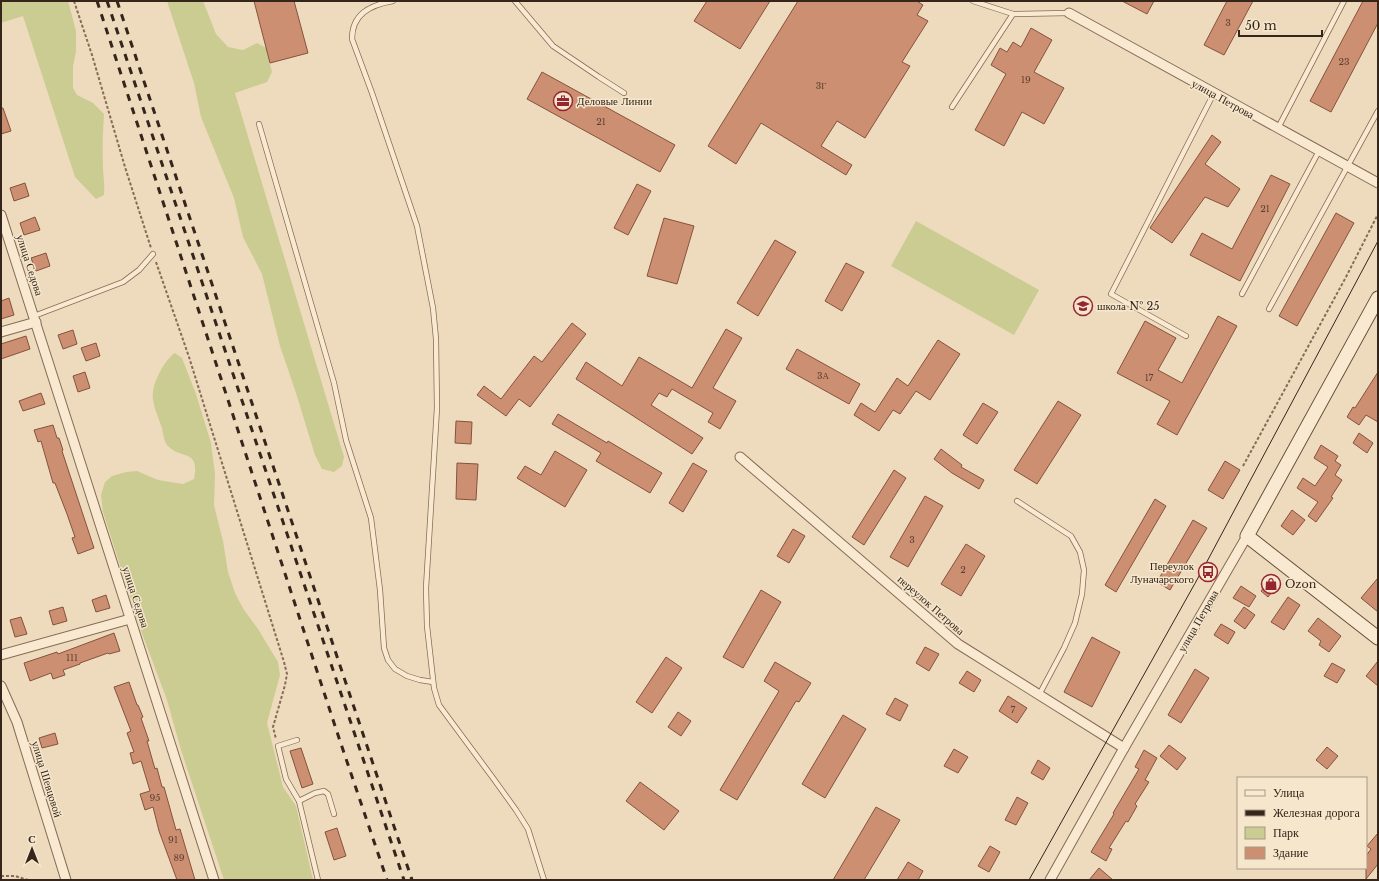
<svg xmlns="http://www.w3.org/2000/svg" width="1379" height="881" font-family="'Libre Baskerville',serif">
	<style>
		.green { fill: #cacc91 }
		.building { fill: #cd8f72; stroke: #85523c }
		.lines { fill: none; stroke-linecap: round; stroke-linejoin: round }
		.lane-casing { stroke: #866b56; stroke-width: 6 }
		.street-casing { stroke: #866b56; stroke-width: 11 }
		.secondary-casing { stroke: #674c39; stroke-width: 15 }
		.path { stroke: #866b56; stroke-width: 2; stroke-dasharray: 3 2; stroke-linecap: butt }
		.lane { stroke: #f9e9d0; stroke-width: 4.5 }
		.street { stroke: #f9e9d0; stroke-width: 9 }
		.secondary { stroke: #f9e9d0; stroke-width: 13 }
		.tram { stroke: #35251b; stroke-width: 1 }
		.rail { stroke: #35251b; stroke-width: 3; stroke-dasharray: 7 7; stroke-linecap: butt }
		.labels { text-anchor: middle; stroke-width: 3; stroke-linejoin: round; paint-order: stroke }
		.number-label { font-size: 9px; fill: #5b4031 }
		.street-label { font-size: 11px; fill: #35251b; stroke: #f5e6cc }
		.poi-label { font-size: 11px; fill: #35251b; stroke: #f5e6cc; text-anchor: start }
	</style>
	<rect width="100%" height="100%" fill="#eedbbd"/>
	<g class="green">
		<path d="M1,1h67l8,30v21l-3,14v22l4,7 16,8 11,11c-1,17 -2,34 -1,52 0,10 2,18 1,29l-8,4 -21,-22 -52,-161 -22,7z"/>
		<polygon points="167,1 203,1 216,34 228,47 243,50 257,43 266,48 272,72 267,82 235,93 344,457 342,466 334,472 322,469 315,455 296,393 280,346 262,274 243,237 234,198 201,117 194,83"/>
		<polygon points="916,221 1039,290 1014,335 891,266"/>
		<path d="M175,353l7,5 14,36 15,49 4,31 -1,31 9,36 5,31 7,21 9,17 14,19 20,33 2,13 -13,48 16,64 13,19 17,74h-89l-43,-130 -14,-50 -27,-72 -37,-116 -2,-17 4,-13 7,-6 14,-4 11,-1 21,9 25,4 11,-5c6,-31 -13,-19 -26,-33 -4,-4 -5,-13 -6,-18 -3,-9 -11,-26 -9,-36 1,-11 12,-33 22,-39z"/>
	</g>
	<g class="building">
		<polygon points="254,1 294,1 308,53 270,63"/>
		<polygon points="707,1 770,1 740,49 694,21"/>
		<polygon points="798,1 917,1 923,5 917,15 928,21 902,62 910,66 865,138 837,121 821,146 852,165 846,175 761,123 736,164 708,146"/>
		<polygon points="1122,1 1154,1 1147,14"/>
		<polygon points="1227,1 1253,1 1224,55 1204,45"/>
		<polygon points="1363,1 1378,1 1378,23 1331,112 1310,101"/>
		<polygon points="1031,28 1052,40 1034,72 1064,88 1044,124 1022,112 1004,146 975,130 1006,74 991,65 1000,48 1007,52 1013,42 1021,47"/>
		<polygon points="542,72 675,145 660,172 527,99"/>
		<polygon points="1,108 3,108 11,131 1,134"/>
		<polygon points="1212,135 1221,142 1205,164 1240,189 1228,207 1205,197 1172,243 1150,228"/>
		<polygon points="1271,175 1290,184 1240,281 1190,255 1202,233 1232,249"/>
		<polygon points="25,183 29,196 14,201 10,188"/>
		<polygon points="637,184 651,191 628,235 614,228"/>
		<polygon points="1336,213 1354,223 1297,326 1279,316"/>
		<polygon points="35,217 40,230 24,235 20,223"/>
		<polygon points="664,218 694,226 677,284 647,276"/>
		<polygon points="775,240 796,252 758,316 737,303"/>
		<polygon points="46,253 50,266 36,271 31,258"/>
		<polygon points="846,263 864,272 842,311 825,301"/>
		<polygon points="9,298 14,315 1,319 1,301"/>
		<polygon points="1218,316 1237,326 1177,435 1157,424 1170,401 1117,373 1145,321 1176,338 1158,370 1182,383"/>
		<polygon points="572,323 586,334 530,407 519,399 506,416 477,395 484,386 501,399 534,356 542,362"/>
		<polygon points="726,329 742,338 713,388 736,401 720,429 708,422 713,413 672,389 667,397 659,393 651,405 703,438 692,454 576,379 586,362 622,386 639,357 692,388"/>
		<polygon points="73,330 77,344 63,349 58,335"/>
		<polygon points="26,336 30,349 1,359 1,344"/>
		<polygon points="938,340 960,354 930,400 916,391 900,414 893,410 879,431 854,415 861,403 875,412 897,378 908,386"/>
		<polygon points="96,343 100,356 86,361 81,348"/>
		<polygon points="797,349 860,384 849,404 786,369"/>
		<polygon points="85,372 90,388 78,392 73,376"/>
		<polygon points="1378,372 1378,422 1366,415 1359,425 1347,417 1353,407 1355,408"/>
		<polygon points="41,393 45,404 23,411 19,401"/>
		<polygon points="1058,401 1081,415 1037,484 1014,470"/>
		<polygon points="983,403 998,412 977,444 963,435"/>
		<polygon points="558,414 607,443 608,441 662,473 650,493 596,461 601,453 552,424"/>
		<polygon points="456,421 472,422 471,444 455,443"/>
		<polygon points="53,425 57,438 59,438 63,450 62,451 94,548 78,554 72,538 75,537 67,514 55,483 53,483 41,441 38,442 34,430"/>
		<polygon points="1359,433 1373,443 1367,453 1353,443"/>
		<polygon points="1321,445 1338,456 1335,461 1341,465 1335,475 1342,480 1331,497 1333,498 1316,522 1308,516 1318,502 1297,488 1303,478 1315,486 1328,467 1314,458"/>
		<polygon points="941,449 962,465 961,467 984,480 979,489 952,473 934,459"/>
		<polygon points="555,451 587,470 565,507 517,478 525,466 541,475"/>
		<polygon points="1225,461 1240,470 1223,499 1208,490"/>
		<polygon points="457,463 478,464 476,500 456,499"/>
		<polygon points="693,463 707,471 683,512 669,503"/>
		<polygon points="894,470 906,478 864,545 852,537"/>
		<polygon points="925,496 943,506 908,567 890,557"/>
		<polygon points="1155,499 1166,506 1116,592 1105,585"/>
		<polygon points="1292,510 1305,520 1293,535 1281,526"/>
		<polygon points="1193,520 1207,528 1170,590 1157,582"/>
		<polygon points="793,529 805,536 789,563 777,556"/>
		<polygon points="966,544 985,556 961,596 941,584"/>
		<polygon points="1272,578 1279,583 1268,597 1261,591"/>
		<polygon points="1378,578 1378,612 1361,598"/>
		<polygon points="1241,586 1256,596 1249,607 1233,598"/>
		<polygon points="761,590 781,602 743,668 723,657"/>
		<polygon points="106,595 110,608 96,612 92,600"/>
		<polygon points="1288,597 1300,605 1284,630 1271,622"/>
		<polygon points="63,607 67,621 53,625 49,611"/>
		<polygon points="1244,607 1255,615 1245,629 1234,621"/>
		<polygon points="21,617 27,634 15,637 10,620"/>
		<polygon points="1318,618 1341,636 1329,652 1319,645 1321,641 1308,631"/>
		<polygon points="1221,624 1235,632 1228,644 1214,635"/>
		<polygon points="114,633 120,651 109,654 108,653 80,663 80,664 63,670 65,675 53,679 51,673 30,681 24,663 57,652 58,654"/>
		<polygon points="1092,637 1120,652 1092,707 1064,692"/>
		<polygon points="925,647 939,654 929,671 916,663"/>
		<polygon points="666,657 682,668 652,713 636,702"/>
		<polygon points="1378,661 1378,686 1366,676"/>
		<polygon points="775,662 811,683 799,702 796,701 737,800 720,790 779,691 764,681"/>
		<polygon points="1332,663 1345,670 1337,683 1324,676"/>
		<polygon points="1195,669 1209,678 1181,723 1168,715"/>
		<polygon points="967,671 981,680 974,692 959,683"/>
		<polygon points="129,682 137,705 138,705 143,717 141,718 149,741 147,741 155,769 157,768 162,787 164,787 176,830 180,829 195,880 177,880 159,831 153,807 145,810 140,794 150,791 141,761 133,764 130,753 134,752 127,733 131,731 114,687"/>
		<polygon points="1008,696 1027,708 1017,723 999,711"/>
		<polygon points="895,698 908,705 900,721 886,714"/>
		<polygon points="678,712 691,721 681,736 668,727"/>
		<polygon points="843,715 866,729 825,798 802,784"/>
		<polygon points="55,733 58,744 42,748 39,738"/>
		<polygon points="1169,745 1186,758 1177,770 1160,756"/>
		<polygon points="1327,747 1338,756 1327,769 1316,760"/>
		<polygon points="301,748 313,784 302,788 290,751"/>
		<polygon points="954,749 968,757 958,773 944,766"/>
		<polygon points="1144,750 1157,758 1145,780 1149,782 1135,804 1137,806 1128,822 1126,821 1109,848 1112,849 1106,861 1091,852 1114,814 1113,813 1139,769 1135,767"/>
		<polygon points="1038,760 1050,768 1043,780 1031,773"/>
		<polygon points="640,782 679,811 664,830 626,801"/>
		<polygon points="1017,797 1028,803 1016,825 1005,820"/>
		<polygon points="876,807 900,820 864,880 833,880"/>
		<polygon points="337,828 346,856 334,860 325,832"/>
		<polygon points="1378,833 1378,864 1366,879 1366,856 1371,849 1367,846"/>
		<polygon points="990,846 1000,852 989,872 978,866"/>
		<polygon points="908,862 923,871 918,880 897,880"/>
		<polygon points="1099,868 1113,880 1089,880"/>
	</g>
	<g class="lines">
		<g class="lane-casing">
			<g id="lane">
				<path d="M393,1c-23,4 -41,13 -41,38l20,54 45,133 16,82 3,31 1,69 -11,180 1,38 7,62 5,17 54,73 23,32 12,19 16,51"/>
				<polyline points="515,1 553,46 599,77 624,93"/>
				<polyline points="973,1 1013,14 1069,13"/>
				<polyline points="952,107 1013,14"/>
				<polyline points="259,124 334,383 346,440 371,518 380,590 384,648 388,660 395,669 407,676 420,680 433,682"/>
				<polyline points="1278,128 1344,1"/>
				<polyline points="1242,294 1319,151"/>
				<polyline points="1269,309 1378,111"/>
				<polyline points="34,316 123,282 139,270 153,254"/>
				<polyline points="1186,336 1111,294 1214,93"/>
				<polyline points="1017,501 1071,536 1080,552 1084,570 1082,594 1075,623 1064,648 1039,695"/>
				<polyline points="297,740 278,746 286,779 299,801 318,880"/>
				<polyline points="299,801 315,793 324,791 328,794 334,814"/>
			</g>
		</g>
		<g class="street-casing">
			<g id="street">
				<polyline points="1069,13 1378,183"/>
				<polyline points="1,215 214,880"/>
				<polyline points="1,332 36,322"/>
				<polyline points="740,457 958,644 1124,748"/>
				<polyline points="1,655 130,619"/>
				<polyline points="1,686 17,722 66,880"/>
				<polyline points="1050,880 1124,748 1247,536"/>
			</g>
		</g>
		<g class="secondary-casing">
			<polyline id="secondary" points="1378,298 1247,536 1378,638"/>
		</g>
		<g class="path">
			<polyline points="74,1 92,55 125,167 151,248"/>
			<polyline points="156,262 189,357 284,662 287,674 285,685 273,727 276,739"/>
			<polyline points="1243,466 1346,277 1378,214"/>
			<polyline points="1,876 15,876 28,880"/>
		</g>
		<use href="#lane" class="lane"/>
		<use href="#street" class="street"/>
		<use href="#secondary" class="secondary"/>
		<polyline class="tram" points="1029,880 1203,569 1378,241"/>
		<g class="rail">
			<polyline points="97,1 339,738 387,880"/>
			<polyline points="107,1 404,880"/>
			<polyline points="117,1 412,880"/>
		</g>
	</g>
	<defs>
		<g id="office-ring" transform="scale(1)"><circle r="9.5" fill="#f5e6cc" stroke="#952531" stroke-width="1.5"/><path d="M-6-3h4V-5.5h4V-3h4V5H-6ZM-1-4.5V-3h2v-1.5ZM-6 0V1H6V0Z" fill="#952531"/></g>
		<g id="school-ring" transform="scale(1)"><circle r="9.5" fill="#f5e6cc" stroke="#952531" stroke-width="1.5"/><path d="M0-5L7-2L0 1L-7-2ZM-4 1L0 2.5L4 1V4Q0 6-4 4Z" fill="#952531"/></g>
		<g id="bus-ring" transform="scale(1)"><circle r="9.5" fill="#f5e6cc" stroke="#952531" stroke-width="1.5"/><path d="M-5-6H5V4H4V6H2V4H-2V6H-4V4H-5ZM-3.5-4V0h7V-4ZM-3.5 1.2v1.5H-2V1.2ZM2 1.2v1.5H3.5V1.2Z" fill="#952531"/></g>
		<g id="shop-ring" transform="scale(1)"><circle r="9.5" fill="#f5e6cc" stroke="#952531" stroke-width="1.5"/><path d="M-5-2.5h2.3a2.7 3.5 0 0 1 5.4 0H5L5.5 6h-11ZM-1.5-2.5h3a1.5 2.3 0 0 0-3 0Z" fill="#952531"/></g>
	</defs>
	<g fill-rule="evenodd">
		<use href="#office-ring" x="563" y="101"/>
		<use href="#school-ring" x="1083" y="306"/>
		<use href="#bus-ring" x="1208" y="572"/>
		<use href="#shop-ring" x="1271" y="584"/>
	</g>
	<g class="labels">
		<g class="number-label">
			<text x="1228" y="26">3</text>
			<text x="1344" y="65">23</text>
			<text x="1026" y="83">19</text>
			<text x="821" y="89">3Г</text>
			<text x="601" y="125">21</text>
			<text x="1265" y="212">21</text>
			<text x="823" y="379">3А</text>
			<text x="1149" y="381">17</text>
			<text x="912" y="543">3</text>
			<text x="963" y="573">2</text>
			<text x="72" y="661">111</text>
			<text x="1013" y="713">7</text>
			<text x="155" y="801">95</text>
			<text x="173" y="843">91</text>
			<text x="179" y="861">89</text>
		</g>
		<g class="street-label">
			<text transform="translate(1223 99) rotate(29)" y="4">улица Петрова</text>
			<text transform="translate(30 265) rotate(72)" y="4">улица Седова</text>
			<text transform="translate(136 597) rotate(72)" y="4">улица Седова</text>
			<text transform="translate(931 605) rotate(41)" y="4">переулок Петрова</text>
			<text transform="translate(1198 621) rotate(-60)" y="4">улица Петрова</text>
			<text transform="translate(47 779) rotate(73)" y="4">улица Шевцовой</text>
		</g>
		<g class="poi-label">
			<text x="577" y="105">Деловые Линии</text>
			<text x="1097" y="310">школа № 25</text>
			<text x="1194" y="570" text-anchor="end">Переулок<tspan x="1194" dy="13">Луначарского</tspan></text>
			<text x="1285" y="588">Ozon</text>
		</g>
	</g>
	<rect width="1379" height="881" fill="none" stroke="#35251b" stroke-width="4"/>
	<rect x="1237" y="777" width="130" height="92" fill="#f5e6cc" stroke="#a89985"/>
	<rect x="1245" y="790" width="20" height="6" fill="#f9e9d0" stroke="#a89985"/>
	<text x="1273" y="797" font-size="12" fill="#35251b">Улица</text>
	<rect x="1245" y="810" width="20" height="6" fill="#35251b" stroke="#a89985"/>
	<text x="1273" y="817" font-size="12" fill="#35251b">Железная дорога</text>
	<rect x="1245" y="827" width="20" height="12" fill="#cacc91" stroke="#a89985"/>
	<text x="1273" y="837" font-size="12" fill="#35251b">Парк</text>
	<rect x="1245" y="847" width="20" height="12" fill="#cd8f72" stroke="#a89985"/>
	<text x="1273" y="857" font-size="12" fill="#35251b">Здание</text>
	<g transform="translate(32 849)" stroke="#f5e6cc" stroke-width="3" paint-order="stroke">
	<path d="M0-3L7 15L0 10L-7 15Z" fill="#35251b"/>
	<text y="-6" font-size="11" font-weight="bold" text-anchor="middle" fill="#35251b">С</text>
	</g>
	<path d="M1239 30v6h83v-6" fill="none" stroke="#35251b" stroke-width="2"/>
	<text x="1245" y="30" font-size="12" fill="#35251b" stroke="#f5e6cc" stroke-width="3" paint-order="stroke">50 m</text>
</svg>
